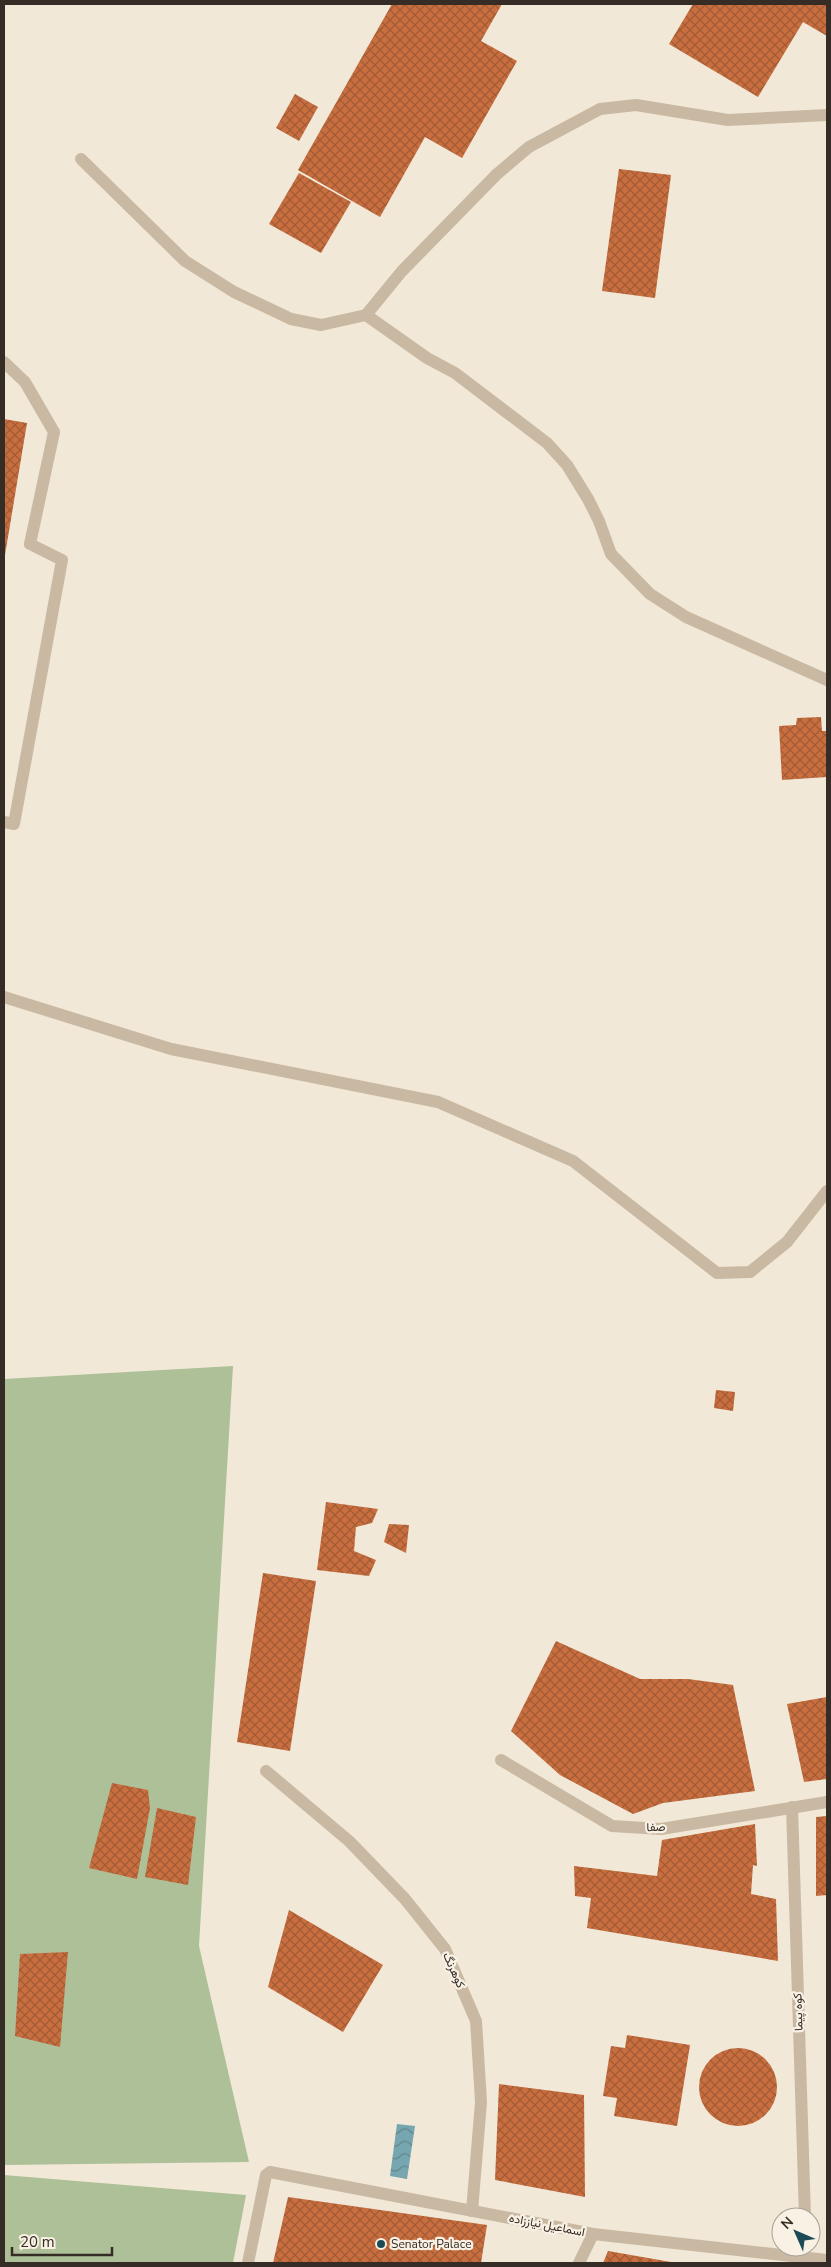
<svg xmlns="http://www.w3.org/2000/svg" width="831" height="2267" font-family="'Nunito Sans',Vazirmatn,sans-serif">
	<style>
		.park { fill: #aec098 }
		.water { fill: url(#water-waves) }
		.building { fill: url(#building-cross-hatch) }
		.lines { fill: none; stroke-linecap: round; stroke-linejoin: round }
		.service { stroke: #c9b9a3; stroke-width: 12 }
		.minor { stroke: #c9b9a3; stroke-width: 12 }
		.poi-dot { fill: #1b4c56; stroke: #f9f1e4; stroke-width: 2 }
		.labels { text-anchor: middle; stroke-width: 4.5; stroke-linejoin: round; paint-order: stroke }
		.street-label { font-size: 12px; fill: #342c25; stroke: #f9f1e4 }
		.poi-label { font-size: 12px; fill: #342c25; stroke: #f9f1e4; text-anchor: start }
	</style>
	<defs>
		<pattern id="water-waves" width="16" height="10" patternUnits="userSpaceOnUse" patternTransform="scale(1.25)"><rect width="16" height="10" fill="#76a6af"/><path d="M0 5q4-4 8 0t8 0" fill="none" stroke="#62878e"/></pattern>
		<pattern id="building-cross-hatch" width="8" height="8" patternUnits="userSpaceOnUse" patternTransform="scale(1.25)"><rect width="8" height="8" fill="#c86e3f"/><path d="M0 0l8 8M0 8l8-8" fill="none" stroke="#a35b35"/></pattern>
	</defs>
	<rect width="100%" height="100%" fill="#f1e8d7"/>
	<g class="park">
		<polygon points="233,1366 199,1946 249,2162 4,2165 4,1379"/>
		<polygon points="4,2175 246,2195 233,2263 4,2263"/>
	</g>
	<polygon class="water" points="397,2124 415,2126 407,2179 390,2176"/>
	<g class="building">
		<polygon points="392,4 502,4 481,41 517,61 462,158 425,137 380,217 298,170"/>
		<polygon points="693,4 827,4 827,36 803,22 758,97 669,44"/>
		<polygon points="295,94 318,107 299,141 276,128"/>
		<polygon points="619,169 671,175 655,298 602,291"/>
		<polygon points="299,173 351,202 321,253 269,224"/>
		<polygon points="4,419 27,423 5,555 4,555"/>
		<polygon points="821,717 822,731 827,731 827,777 782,780 779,726 796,725 797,718"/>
		<polygon points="716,1390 735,1392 733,1411 714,1408"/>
		<polygon points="326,1502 378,1509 372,1523 356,1527 354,1551 376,1560 369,1576 317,1570"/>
		<polygon points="389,1524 409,1525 406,1553 384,1542"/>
		<polygon points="263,1573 316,1581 290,1751 237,1742"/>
		<polygon points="556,1641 640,1679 688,1679 733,1685 755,1791 663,1803 633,1814 560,1775 511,1731"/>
		<polygon points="827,1697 827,1779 804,1782 787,1704"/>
		<polygon points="112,1783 148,1790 150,1808 137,1879 89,1868"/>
		<polygon points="157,1808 196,1817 188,1885 145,1877"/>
		<polygon points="827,1816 827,1895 816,1896 816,1817"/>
		<polygon points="755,1824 757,1866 753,1865 751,1894 776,1899 778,1961 587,1928 591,1898 575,1896 574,1866 657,1876 662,1840"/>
		<polygon points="289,1910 383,1965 343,2032 268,1987"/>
		<polygon points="68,1952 60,2047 15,2036 20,1954"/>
		<polygon points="627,2035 690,2045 677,2126 614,2116 617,2098 603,2096 611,2046 625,2048"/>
		<circle cx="738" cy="2087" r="39"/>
		<polygon points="499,2084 584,2095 585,2197 495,2180"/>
		<polygon points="288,2197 487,2225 481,2263 273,2263"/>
		<polygon points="608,2251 671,2262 671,2263 603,2263"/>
	</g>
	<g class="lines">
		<g class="service">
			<polyline points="81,159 185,261 234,292 291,319 321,325 366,315 402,271 497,174 529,147 600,109 636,105 728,120 827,115"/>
			<polyline points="366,315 427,358 455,373 547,443 567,465 588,499 599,521 611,554 650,594 686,617 827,680"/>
			<polyline points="4,362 25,382 54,432 30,544 62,560 14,824 4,822"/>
			<polyline points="4,997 171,1049 438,1102 573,1161 717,1273 750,1272 787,1242 827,1191"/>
		</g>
		<g class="minor">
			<polyline points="501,1760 612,1826 661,1829 827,1802"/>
			<polyline points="266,1771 349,1841 405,1899 445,1949 476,2021 481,2102 472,2211"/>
			<polyline points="792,1807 805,2217"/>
			<polyline points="248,2263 266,2175 270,2172 593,2234 827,2260"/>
			<polyline points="579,2263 593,2234"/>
		</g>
	</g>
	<circle class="poi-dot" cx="381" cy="2244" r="5"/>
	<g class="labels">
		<g class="street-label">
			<text transform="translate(656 1827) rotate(-1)" y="4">صفا</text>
			<text transform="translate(454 1970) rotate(66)" y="4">کوهرنگ</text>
			<text transform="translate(798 2012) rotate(-92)" y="4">کوه پیما</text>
			<text transform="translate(547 2225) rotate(11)" y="4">اسماعیل نیاززاده</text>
		</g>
		<g class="poi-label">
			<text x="391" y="2248">Senator Palace</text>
		</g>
	</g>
	<rect width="831" height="2267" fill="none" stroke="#342c25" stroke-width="10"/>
	<g transform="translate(796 2232) rotate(315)"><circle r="24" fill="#f9f1e4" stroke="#aaa298"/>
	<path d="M0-4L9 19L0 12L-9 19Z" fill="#1b4c56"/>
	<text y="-8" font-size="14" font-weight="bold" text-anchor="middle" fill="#342c25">N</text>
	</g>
	<path d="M12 2247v8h100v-8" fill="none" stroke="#342c25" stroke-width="2.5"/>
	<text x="20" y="2247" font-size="15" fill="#342c25" stroke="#f9f1e4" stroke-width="4" paint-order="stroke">20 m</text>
</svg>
